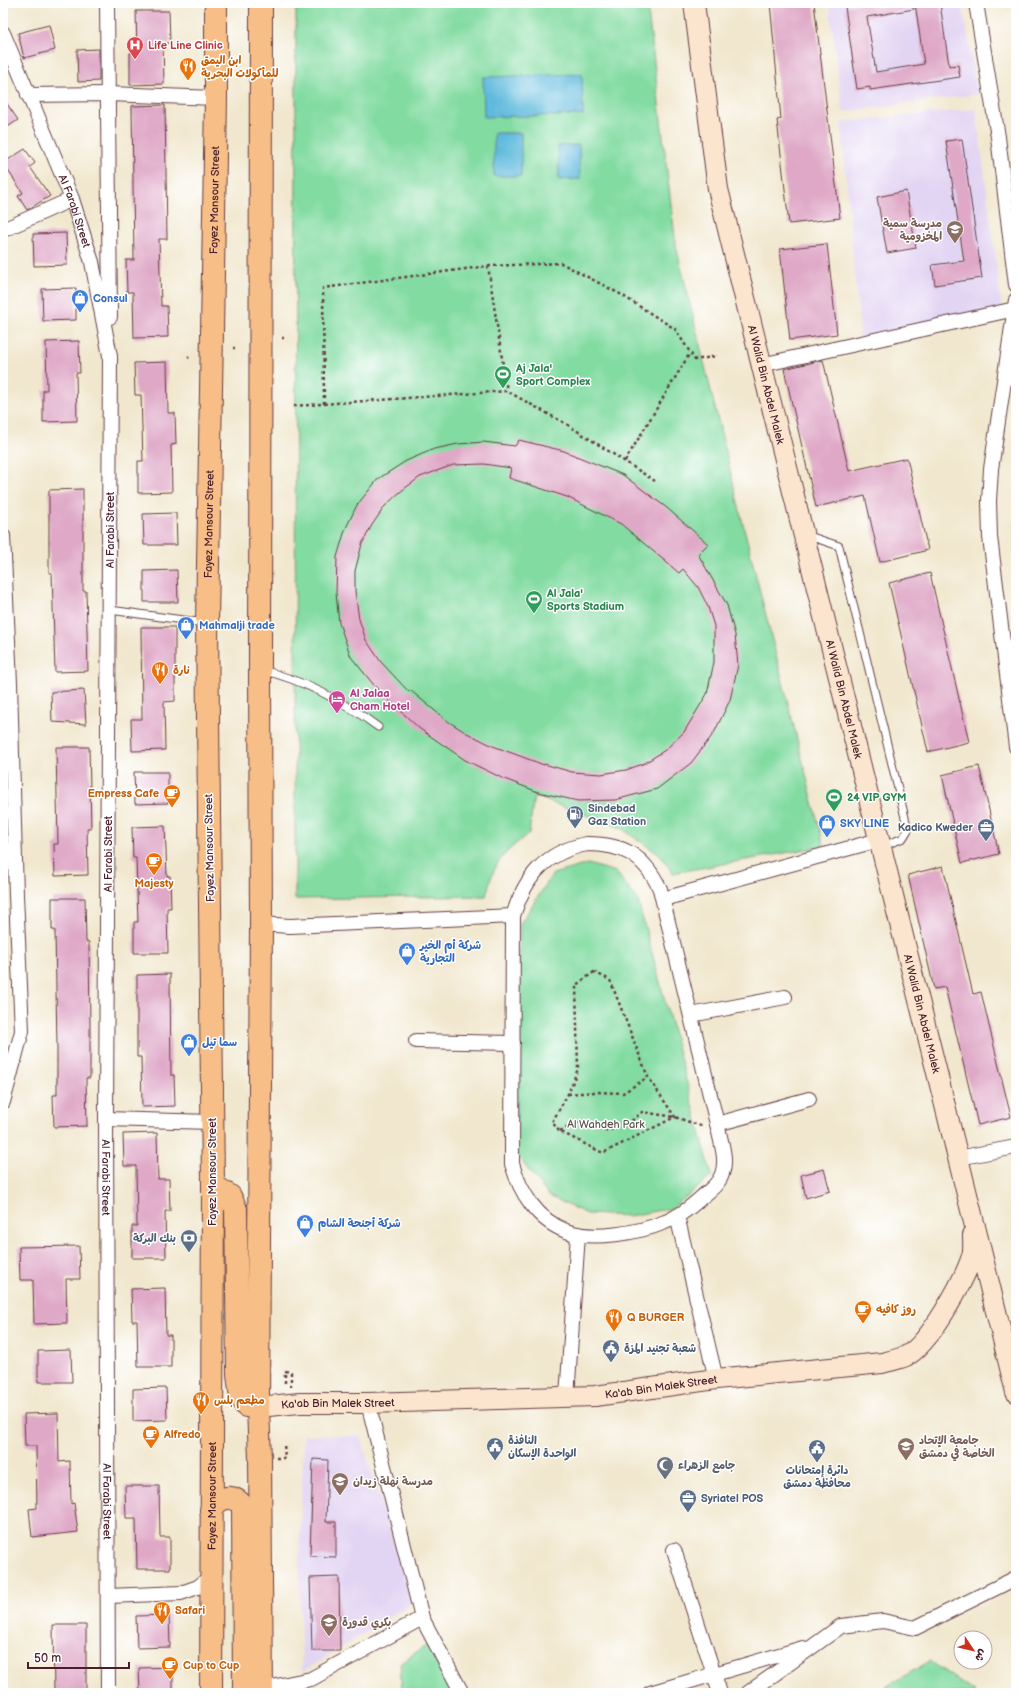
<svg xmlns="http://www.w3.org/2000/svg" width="1019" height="1696" font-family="'Balsamiq Sans','Playpen Sans Arabic',sans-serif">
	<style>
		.built { fill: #e2d4f3 }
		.green { fill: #82dba1; stroke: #667d66 }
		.water { fill: #5fbadd; stroke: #546c84 }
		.building { fill: #dfa8c7; fill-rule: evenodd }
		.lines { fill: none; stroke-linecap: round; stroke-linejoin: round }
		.service-casing { stroke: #633d43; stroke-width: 9 }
		.minor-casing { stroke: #633d43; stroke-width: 16 }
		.secondary-casing { stroke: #633d43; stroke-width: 22 }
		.trunk-casing { stroke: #633d43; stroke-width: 24 }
		.path { stroke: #633d43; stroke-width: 2.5; stroke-dasharray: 3 3; stroke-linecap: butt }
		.service { stroke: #fff; stroke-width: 7 }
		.minor { stroke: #fff; stroke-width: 14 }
		.secondary { stroke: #fce5cf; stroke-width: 20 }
		.trunk { stroke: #f7be87; stroke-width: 22 }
		.labels { text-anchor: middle; stroke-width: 3; stroke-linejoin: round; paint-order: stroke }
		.health-label { font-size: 11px; font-weight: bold; fill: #be3a42; stroke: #fff; text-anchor: start }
		.food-label { font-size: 11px; font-weight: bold; fill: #c56008; stroke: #fff; text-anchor: start }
		.street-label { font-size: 11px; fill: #4a1f2b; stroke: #fff }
		.education-label { font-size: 11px; font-weight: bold; fill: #785e54; stroke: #fff; text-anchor: start }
		.shop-label { font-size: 11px; font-weight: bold; fill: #366cbe; stroke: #fff; text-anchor: start }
		.leisure-label { font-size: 11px; font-weight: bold; fill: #27864d; stroke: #fff; text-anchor: start }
		.hotel-label { font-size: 11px; font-weight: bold; fill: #b23c85; stroke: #fff; text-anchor: start }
		.service-label { font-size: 11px; font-weight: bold; fill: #4e5e75; stroke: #fff; text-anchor: start }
		.park-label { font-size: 11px; fill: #5b574e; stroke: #fff }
		.worship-label { font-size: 11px; font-weight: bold; fill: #5b616d; stroke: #fff; text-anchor: start }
	</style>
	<rect width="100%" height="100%" fill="#fff"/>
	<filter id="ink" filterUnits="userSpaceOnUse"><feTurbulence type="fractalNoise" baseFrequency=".025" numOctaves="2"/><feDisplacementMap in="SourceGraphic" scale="8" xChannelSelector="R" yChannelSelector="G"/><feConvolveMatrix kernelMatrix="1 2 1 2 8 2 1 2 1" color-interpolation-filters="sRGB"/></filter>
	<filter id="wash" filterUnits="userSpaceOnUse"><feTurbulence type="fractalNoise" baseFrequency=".012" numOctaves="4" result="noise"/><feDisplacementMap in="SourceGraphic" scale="16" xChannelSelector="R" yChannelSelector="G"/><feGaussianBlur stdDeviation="0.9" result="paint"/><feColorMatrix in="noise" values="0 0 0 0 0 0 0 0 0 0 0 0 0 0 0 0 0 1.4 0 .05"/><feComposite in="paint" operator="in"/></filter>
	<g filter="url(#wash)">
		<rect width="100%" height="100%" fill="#f1e7ce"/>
		<g class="built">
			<polygon points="829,3 962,3 978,94 843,112"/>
			<polygon points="976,109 1002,310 861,345 841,122"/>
			<polygon points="304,1435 360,1436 413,1602 302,1672 299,1558"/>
		</g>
		<g class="green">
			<path d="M296,3h351l29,243 69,286 79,314 -151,27 -13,-18 -39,-27 -87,-32 -5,37c-28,23 -34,27 -43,63l-191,3z"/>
			<polygon points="588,864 616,872 638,901 712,1176 672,1208 629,1216 587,1214 549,1196 515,1153 520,924 553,874"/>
			<polygon points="427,1645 452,1693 402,1693 400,1663"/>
			<polygon points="930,1661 975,1693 875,1693"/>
		</g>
		<g class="water">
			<polygon points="582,74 583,115 484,117 483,77"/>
			<rect x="494" y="133" width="27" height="43"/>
			<polygon points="579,145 580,179 559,180 558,146"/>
		</g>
		<g id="blocks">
			<g class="building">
				<polygon points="770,3 814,3 840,218 789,224 777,120 781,119"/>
				<polygon points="862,3 913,3 914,9 867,17 876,72 924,64 915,3 940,3 949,66 958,65 960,77 870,90 870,87 857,89 845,7"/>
				<polygon points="136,11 169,11 170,43 163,43 164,84 130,85 130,53 137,53"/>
				<polygon points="49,25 55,50 24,58 18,33"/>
				<polygon points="99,49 99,81 78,82 77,50"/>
				<polygon points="3,98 18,120 3,130"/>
				<polygon points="165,105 167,239 159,239 161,306 167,306 168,337 134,338 133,292 127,292 126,260 134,260 132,106"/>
				<polygon points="962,139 982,278 935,285 932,265 964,261 946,141"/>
				<polygon points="25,149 35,163 30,167 50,196 27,210 18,196 23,193 3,163"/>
				<polygon points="906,191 916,248 887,253 877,197"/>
				<polygon points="66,233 67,265 34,266 33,234"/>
				<polygon points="827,244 837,334 790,340 780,249"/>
				<polygon points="76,288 76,320 43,321 42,289"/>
				<polygon points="79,341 80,373 76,373 77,421 43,422 43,390 47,390 46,342"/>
				<polygon points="823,360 849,471 907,458 928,550 880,562 865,496 816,507 784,369"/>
				<polygon points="167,362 168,413 175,413 176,444 171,445 172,492 138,493 138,461 143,461 141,395 135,395 134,363"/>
				<path d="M519,440l45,11 59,24 44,33 41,36 -10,10 29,51 8,30 3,30 -8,35 -16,33 -23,30 -34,26 -42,11 -37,1 -40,-9 -36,-14 -37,-18 -45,-31 -42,-39 -27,-33 -12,-34 -3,-30 1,-36 8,-27 12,-25 21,-26 28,-18 28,-12 24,-5 26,-2 31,4zM484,464l27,4 -2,10 58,19 54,27 58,49 4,-4 15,18 10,20 6,19v36l-7,32 -23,38 -19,18 -20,13 -19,7 -25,4 -29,-2 -28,-8v1l-51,-19 -28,-14 -19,-12 -36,-30 -1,2 -28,-30 -15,-22 -7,-21 -4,-28v-20l7,-27 10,-19 13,-19 15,-14 20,-15 33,-12z"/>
				<polygon points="83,489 83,591 86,591 88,671 55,672 52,573 49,573 49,490"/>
				<polygon points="176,513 177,545 144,545 143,514"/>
				<polygon points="177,570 178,602 144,602 144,571"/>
				<polygon points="930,573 969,742 928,752 889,583"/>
				<polygon points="141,627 175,627 175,701 164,702 165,750 132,751 131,719 142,719"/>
				<polygon points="84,690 86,724 52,722 51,692"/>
				<polygon points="56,747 89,747 91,828 87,828 88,875 55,876 54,844 58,844"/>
				<polygon points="979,766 999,854 962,863 942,775"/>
				<polygon points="134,772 168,772 168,803 135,804"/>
				<polygon points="165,826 167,876 170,876 171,908 167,908 168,953 134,953 134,922 138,922 136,858 133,858 132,827"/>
				<polygon points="943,866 973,994 981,992 1011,1117 978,1125 945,987 934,989 908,875"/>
				<polygon points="52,898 85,898 86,942 89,942 90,1026 90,1078 86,1078 87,1126 54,1127 53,1095 57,1095 57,1047 55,930 52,930"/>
				<polygon points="170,974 171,1075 174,1075 175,1106 142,1107 141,1057 137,1057 137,975"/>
				<polygon points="157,1133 158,1179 169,1179 170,1211 165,1211 166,1258 132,1258 132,1226 137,1226 136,1166 124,1166 123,1134"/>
				<polygon points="824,1169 830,1191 806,1198 801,1175"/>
				<polygon points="79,1246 80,1279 66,1279 67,1323 34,1324 33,1280 20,1280 19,1247"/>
				<polygon points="165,1288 166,1335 171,1335 171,1367 138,1367 137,1321 132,1321 131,1289"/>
				<polygon points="71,1350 72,1382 38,1382 38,1351"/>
				<polygon points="166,1388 167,1420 133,1421 133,1389"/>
				<polygon points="58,1413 59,1462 70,1461 71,1504 74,1503 78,1532 32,1537 29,1509 37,1508 36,1446 25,1446 24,1414"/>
				<polygon points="313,1459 328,1460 326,1522 336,1522 336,1557 310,1556"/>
				<polygon points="125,1486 159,1486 160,1537 170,1537 170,1569 137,1569 136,1518 126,1518"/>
				<polygon points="339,1577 340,1651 312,1651 310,1578"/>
				<polygon points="169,1615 170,1647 137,1648 136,1616"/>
				<polygon points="53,1625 86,1625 86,1693 54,1693"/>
				<polygon points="173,1667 173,1693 140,1693 139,1668"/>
			</g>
		</g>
	</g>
	<g filter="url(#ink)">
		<use href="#blocks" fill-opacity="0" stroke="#633d43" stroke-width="1"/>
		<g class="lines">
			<g class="service-casing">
				<g id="service">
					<polyline points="806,535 839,546 908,830 903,838 881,847"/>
					<polyline points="110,610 205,623"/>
					<path d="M262,670c43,11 80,30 116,57"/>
				</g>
			</g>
			<g class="minor-casing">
				<g id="minor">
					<polyline points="107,3 110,317"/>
					<polyline points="976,3 998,137 1016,285"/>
					<path id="s1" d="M3,33l69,166 20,63 18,94 -4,763 2,574"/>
					<polyline points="28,95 108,94 216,98"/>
					<polyline points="3,230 72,199"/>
					<polyline points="1016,300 991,469 989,501 990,537 1016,747"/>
					<polyline points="761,365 1015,309"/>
					<polyline points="3,536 10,683 16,895 22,1031 3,1102"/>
					<path d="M587,844c36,0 57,11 73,45l59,243c3,14 8,29 3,42 -3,10 -12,16 -20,23 -11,10 -23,20 -37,25 -26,11 -73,19 -99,9 -29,-11 -46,-39 -54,-67l1,-248c12,-39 32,-64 74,-72z"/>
					<polyline points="663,899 879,840"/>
					<polyline points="261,924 290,926 513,916"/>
					<polyline points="691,1015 785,997"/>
					<polyline points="416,1041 513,1043"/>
					<polyline points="106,1119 212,1122"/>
					<polyline points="717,1124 809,1099"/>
					<polyline points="958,1158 1016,1147"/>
					<polyline points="677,1216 716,1379"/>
					<polyline points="567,1397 578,1234"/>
					<polyline points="368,1403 422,1618 462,1693"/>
					<polyline points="674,1550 720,1693"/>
					<polyline points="109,1596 181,1593 198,1587 211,1576"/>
					<polyline points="262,1689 311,1679 422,1618"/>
					<polyline points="650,1693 803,1648"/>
					<polyline points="748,1693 841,1626 883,1621 915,1628 1016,1578"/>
				</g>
			</g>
			<g class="secondary-casing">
				<g id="secondary">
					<path id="s2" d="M694,3l24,186 298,1203"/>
					<path id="s3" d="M258,1407l42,-4h68l227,-7 121,-17 166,-16c8,-2 17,-4 24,-7 23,-11 58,-75 66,-100 2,-6 1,-15 1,-21"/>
				</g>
			</g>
			<g class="trunk-casing">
				<g id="trunk">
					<polyline points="261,3 260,669 261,924 258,1407 260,1459 262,1693"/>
					<polyline points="213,1185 230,1196 236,1209 238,1374 241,1398 246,1406 258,1407"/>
					<path d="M211,1510c8,-14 24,-17 32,-3l1,186"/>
					<path id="s4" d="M211,1693l2,-508 -6,-562 9,-525v-95"/>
				</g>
			</g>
			<g class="path">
				<polyline points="488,266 561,263 620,294 675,329 695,360 717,356"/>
				<polyline points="282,338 284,338"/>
				<polyline points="233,348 235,348"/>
				<polyline points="188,358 189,357"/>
				<polyline points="324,404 323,288 488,266 507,391"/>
				<polyline points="294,406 507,391 568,425 655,481"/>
				<polyline points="625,461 690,353"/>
				<polygon points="594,972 610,980 648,1077 675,1117 603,1153 559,1131 552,1122 568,1094 578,1069 576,985"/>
				<polyline points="568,1094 595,1092 623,1093 648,1077"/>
				<polyline points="560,1131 582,1121 607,1131 628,1124 642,1112 675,1117 704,1127"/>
				<polyline points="285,1383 285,1371 291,1372 291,1388"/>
				<polyline points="276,1458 285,1458 284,1443"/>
			</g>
			<use href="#service" class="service"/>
			<use href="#minor" class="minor"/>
			<use href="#secondary" class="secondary"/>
			<use href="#trunk" class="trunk"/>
		</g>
	</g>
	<defs>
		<g id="hospital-pin" transform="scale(0.9)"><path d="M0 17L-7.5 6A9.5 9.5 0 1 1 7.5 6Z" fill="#e0444e" stroke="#fff"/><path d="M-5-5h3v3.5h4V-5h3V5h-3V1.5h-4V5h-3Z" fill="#fff"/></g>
		<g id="restaurant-pin" transform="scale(0.9)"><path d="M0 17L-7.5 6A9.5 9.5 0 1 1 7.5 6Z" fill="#e8710a" stroke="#fff"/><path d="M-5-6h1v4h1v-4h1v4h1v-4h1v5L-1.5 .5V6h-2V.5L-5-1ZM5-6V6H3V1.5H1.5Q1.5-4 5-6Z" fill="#fff"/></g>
		<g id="school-pin" transform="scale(0.9)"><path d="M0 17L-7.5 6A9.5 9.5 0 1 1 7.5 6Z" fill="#8d6e63" stroke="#fff"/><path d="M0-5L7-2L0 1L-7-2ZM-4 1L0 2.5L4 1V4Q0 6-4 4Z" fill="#fff"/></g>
		<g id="shop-pin" transform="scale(0.9)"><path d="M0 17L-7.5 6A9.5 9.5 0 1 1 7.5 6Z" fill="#3f7fe0" stroke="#fff"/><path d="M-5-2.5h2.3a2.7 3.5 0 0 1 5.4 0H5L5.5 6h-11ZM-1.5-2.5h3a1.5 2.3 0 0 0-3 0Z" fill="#fff"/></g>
		<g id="stadium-pin" transform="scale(0.9)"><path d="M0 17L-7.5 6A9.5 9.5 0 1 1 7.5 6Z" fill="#2e9e5b" stroke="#fff"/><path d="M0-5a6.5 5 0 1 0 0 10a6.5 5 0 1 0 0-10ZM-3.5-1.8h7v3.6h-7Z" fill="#fff"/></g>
		<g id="hotel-pin" transform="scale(0.9)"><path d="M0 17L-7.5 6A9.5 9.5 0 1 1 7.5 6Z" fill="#d1479c" stroke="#fff"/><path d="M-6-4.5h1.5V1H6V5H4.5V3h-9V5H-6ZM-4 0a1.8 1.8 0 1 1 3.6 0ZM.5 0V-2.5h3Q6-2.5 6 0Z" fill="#fff"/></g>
		<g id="cafe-pin" transform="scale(0.9)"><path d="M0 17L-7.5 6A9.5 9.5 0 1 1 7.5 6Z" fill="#e8710a" stroke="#fff"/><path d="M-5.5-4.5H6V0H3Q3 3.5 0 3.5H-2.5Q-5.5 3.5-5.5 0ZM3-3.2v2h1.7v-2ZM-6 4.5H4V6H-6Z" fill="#fff"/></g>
		<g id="fuel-pin" transform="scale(0.9)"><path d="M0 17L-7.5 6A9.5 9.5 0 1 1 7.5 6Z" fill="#5c6f8a" stroke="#fff"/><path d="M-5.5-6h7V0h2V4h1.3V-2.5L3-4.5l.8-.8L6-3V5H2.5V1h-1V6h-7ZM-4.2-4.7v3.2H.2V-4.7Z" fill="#fff"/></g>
		<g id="office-pin" transform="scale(0.9)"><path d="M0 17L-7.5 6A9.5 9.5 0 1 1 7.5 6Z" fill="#5c6f8a" stroke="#fff"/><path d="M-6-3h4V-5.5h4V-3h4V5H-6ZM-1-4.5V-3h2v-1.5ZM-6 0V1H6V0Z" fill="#fff"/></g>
		<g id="bank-pin" transform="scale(0.9)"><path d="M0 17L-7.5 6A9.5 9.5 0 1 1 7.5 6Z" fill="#5c6f8a" stroke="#fff"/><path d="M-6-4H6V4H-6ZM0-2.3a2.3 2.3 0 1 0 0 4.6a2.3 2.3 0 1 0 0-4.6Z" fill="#fff"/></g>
		<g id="civic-pin" transform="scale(0.9)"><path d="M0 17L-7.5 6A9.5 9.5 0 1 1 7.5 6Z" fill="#5c6f8a" stroke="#fff"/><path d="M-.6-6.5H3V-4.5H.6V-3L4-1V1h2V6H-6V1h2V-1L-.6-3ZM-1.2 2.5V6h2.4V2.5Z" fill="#fff"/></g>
		<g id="university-pin" transform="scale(0.9)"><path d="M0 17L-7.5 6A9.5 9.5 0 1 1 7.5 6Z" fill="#8d6e63" stroke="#fff"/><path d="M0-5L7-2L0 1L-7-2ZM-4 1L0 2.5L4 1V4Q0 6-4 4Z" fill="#fff"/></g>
		<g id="mosque-pin" transform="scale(0.9)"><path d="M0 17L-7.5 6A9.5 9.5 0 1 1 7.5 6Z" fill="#6b7280" stroke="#fff"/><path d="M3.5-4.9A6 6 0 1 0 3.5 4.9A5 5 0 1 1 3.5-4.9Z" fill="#fff"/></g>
	</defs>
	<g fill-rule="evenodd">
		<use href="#hospital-pin" x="135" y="45"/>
		<use href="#restaurant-pin" x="188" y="66"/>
		<use href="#school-pin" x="955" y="229"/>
		<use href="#shop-pin" x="80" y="298"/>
		<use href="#stadium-pin" x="503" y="374"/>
		<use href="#stadium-pin" x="534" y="599"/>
		<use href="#shop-pin" x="186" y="625"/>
		<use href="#restaurant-pin" x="160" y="670"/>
		<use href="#hotel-pin" x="337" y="699"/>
		<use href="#cafe-pin" x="172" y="793"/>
		<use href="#stadium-pin" x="834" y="797"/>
		<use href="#fuel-pin" x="575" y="814"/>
		<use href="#shop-pin" x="827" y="823"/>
		<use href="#office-pin" x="986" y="827"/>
		<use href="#cafe-pin" x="154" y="861"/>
		<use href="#shop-pin" x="407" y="951"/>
		<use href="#shop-pin" x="189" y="1042"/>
		<use href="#shop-pin" x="305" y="1223"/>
		<use href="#bank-pin" x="189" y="1238"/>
		<use href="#cafe-pin" x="863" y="1309"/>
		<use href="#restaurant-pin" x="614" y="1317"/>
		<use href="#civic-pin" x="611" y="1348"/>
		<use href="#restaurant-pin" x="201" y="1400"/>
		<use href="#cafe-pin" x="151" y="1434"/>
		<use href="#civic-pin" x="495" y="1446"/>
		<use href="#university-pin" x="906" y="1446"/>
		<use href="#civic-pin" x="817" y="1448"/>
		<use href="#mosque-pin" x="665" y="1465"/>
		<use href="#school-pin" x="340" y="1481"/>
		<use href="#office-pin" x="688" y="1498"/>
		<use href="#restaurant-pin" x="162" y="1610"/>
		<use href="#school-pin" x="329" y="1622"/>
		<use href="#cafe-pin" x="170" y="1665"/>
	</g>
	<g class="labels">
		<g class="health-label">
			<text x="148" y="49">Life Line Clinic</text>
		</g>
		<g class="food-label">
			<text x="201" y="64">ابن اليمق<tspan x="201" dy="13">للمأكولات البحرية</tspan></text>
			<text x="173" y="674">نارة</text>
			<text x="159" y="797" text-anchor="end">Empress Cafe</text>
			<text x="154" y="887" text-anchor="middle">Majesty</text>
			<text x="876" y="1313">روز كافيه</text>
			<text x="627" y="1321">Q BURGER</text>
			<text x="214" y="1404">مطعم بلس</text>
			<text x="164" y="1438">Alfredo</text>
			<text x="175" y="1614">Safari</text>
			<text x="183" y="1669">Cup to Cup</text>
		</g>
		<g class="street-label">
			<text dy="4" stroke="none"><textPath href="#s4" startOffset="1493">Fayez Mansour Street</textPath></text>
			<text dy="4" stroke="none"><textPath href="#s1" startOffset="192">Al Farabi Street</textPath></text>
			<text dy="4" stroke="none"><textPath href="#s2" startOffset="389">Al Walid Bin Abdel Malek</textPath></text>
			<text dy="4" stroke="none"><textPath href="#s4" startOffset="1169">Fayez Mansour Street</textPath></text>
			<text transform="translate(110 530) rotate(-90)" y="4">Al Farabi Street</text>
			<text dy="4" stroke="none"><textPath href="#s2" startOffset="713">Al Walid Bin Abdel Malek</textPath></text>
			<text transform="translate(209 848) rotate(-91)" y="4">Fayez Mansour Street</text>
			<text transform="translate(108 854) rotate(-90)" y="4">Al Farabi Street</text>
			<text dy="4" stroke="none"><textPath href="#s2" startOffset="1037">Al Walid Bin Abdel Malek</textPath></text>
			<text transform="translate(212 1172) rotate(-90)" y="4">Fayez Mansour Street</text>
			<text dy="4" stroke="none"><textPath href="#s1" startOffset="1163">Al Farabi Street</textPath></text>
			<text dy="4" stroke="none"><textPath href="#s3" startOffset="404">Ka'ab Bin Malek Street</textPath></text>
			<text dy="4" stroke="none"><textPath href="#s3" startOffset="80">Ka'ab Bin Malek Street</textPath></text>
			<text dy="4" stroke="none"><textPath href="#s4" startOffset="197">Fayez Mansour Street</textPath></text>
			<text dy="4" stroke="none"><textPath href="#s1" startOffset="1487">Al Farabi Street</textPath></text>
		</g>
		<g class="education-label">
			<text x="942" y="227" text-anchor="end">مدرسة سمية<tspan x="942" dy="13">المخزومية</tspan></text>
			<text x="919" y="1444">جامعة الإتحاد<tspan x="919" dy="13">الخاصة في دمشق</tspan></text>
			<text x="353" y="1485">مدرسة نهلة زيدان</text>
			<text x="342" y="1626">بكري قدورة</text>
		</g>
		<g class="shop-label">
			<text x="93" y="302">Consul</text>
			<text x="199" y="629">Mahmalji trade</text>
			<text x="840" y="827">SKY LINE</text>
			<text x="420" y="949">شركة أم الخير<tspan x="420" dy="13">التجارية</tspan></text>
			<text x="202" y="1046">سما تيل</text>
			<text x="318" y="1227">شركة أجنحة الشام</text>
		</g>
		<g class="leisure-label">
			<text x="516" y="372">Aj Jala'<tspan x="516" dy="13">Sport Complex</tspan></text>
			<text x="547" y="597">Al Jala'<tspan x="547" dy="13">Sports Stadium</tspan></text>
			<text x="847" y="801">24 VIP GYM</text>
		</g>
		<g class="hotel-label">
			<text x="350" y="697">Al Jalaa<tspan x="350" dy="13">Cham Hotel</tspan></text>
		</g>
		<g class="service-label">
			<text x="588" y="812">Sindebad<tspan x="588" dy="13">Gaz Station</tspan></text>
			<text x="973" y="831" text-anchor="end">Kadico Kweder</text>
			<text x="176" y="1242" text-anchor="end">بنك البركة</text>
			<text x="624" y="1352">شعبة تجنيد المزة</text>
			<text x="508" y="1444">النافذة<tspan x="508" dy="13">الواحدة الإسكان</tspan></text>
			<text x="817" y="1474" text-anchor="middle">دائرة إمتحانات<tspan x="817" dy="13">محافظة دمشق</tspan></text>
			<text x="701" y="1502">Syriatel POS</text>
		</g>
		<g class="park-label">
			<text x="606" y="1128">Al Wahdeh Park</text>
		</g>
		<g class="worship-label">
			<text x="678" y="1469">جامع الزهراء</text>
		</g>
	</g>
	<rect width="1019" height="1696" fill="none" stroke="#fff" stroke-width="16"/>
	<g transform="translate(973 1650) rotate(125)"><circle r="19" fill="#ffffff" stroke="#b7a5aa"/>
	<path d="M0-3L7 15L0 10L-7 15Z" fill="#c8321e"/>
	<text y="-6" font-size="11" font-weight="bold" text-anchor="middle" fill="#4a1f2b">ش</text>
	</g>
	<path d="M28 1662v6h101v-6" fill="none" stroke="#4a1f2b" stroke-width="2"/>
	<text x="34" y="1662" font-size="12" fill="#4a1f2b" stroke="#ffffff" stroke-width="3" paint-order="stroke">50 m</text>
</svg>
